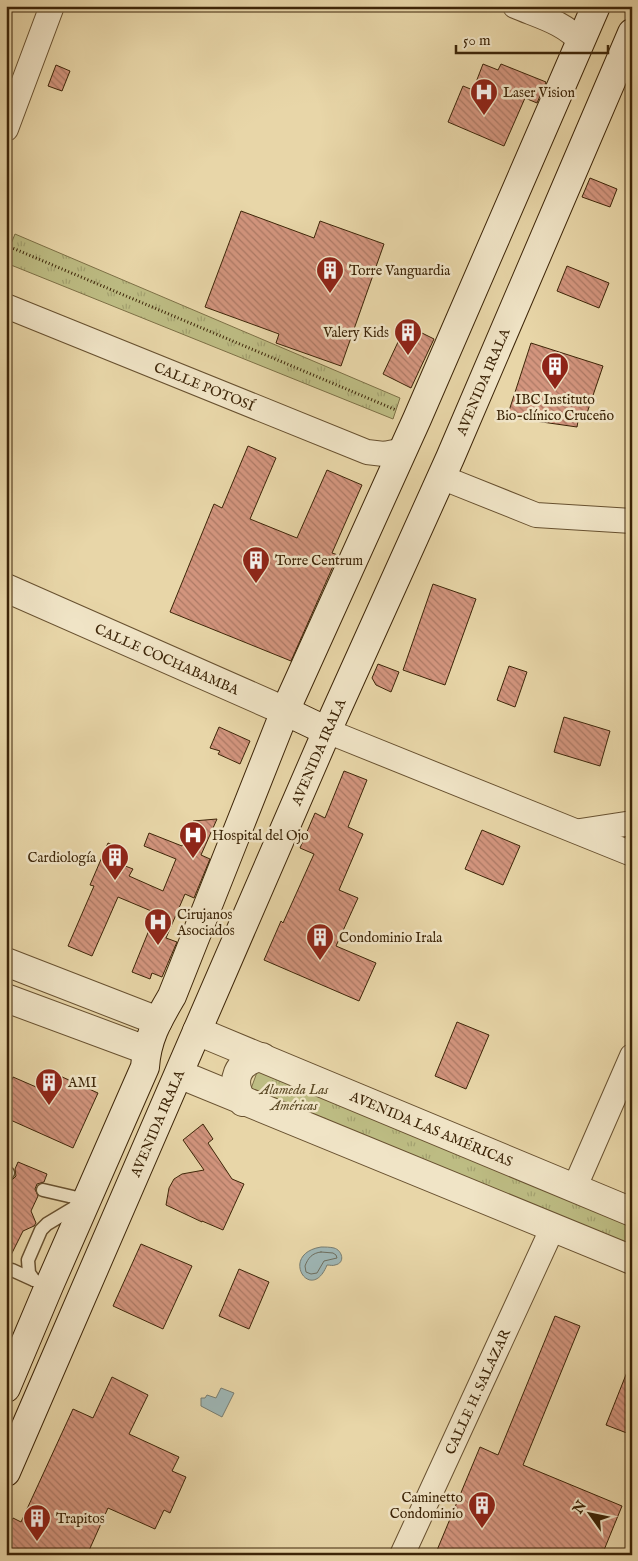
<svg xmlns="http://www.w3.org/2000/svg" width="638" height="1561" font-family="'IM FELL English',serif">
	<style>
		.park { fill: url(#park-tufts); stroke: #7d7046 }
		.water { fill: #9eb6b5; stroke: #777c70 }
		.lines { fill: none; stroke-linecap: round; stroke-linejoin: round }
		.shore { stroke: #6e6e5e; stroke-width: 1 }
		.building { fill: url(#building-back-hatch); stroke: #3d2508 }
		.service-casing { stroke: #685130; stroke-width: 15 }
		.minor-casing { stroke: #685130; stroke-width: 26 }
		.tertiary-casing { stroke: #685130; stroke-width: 30 }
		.secondary-casing { stroke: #3d2508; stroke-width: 30 }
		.path { stroke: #3d2508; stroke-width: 3; stroke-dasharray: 1 2.5; stroke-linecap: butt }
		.service { stroke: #f0e4c6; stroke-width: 12 }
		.minor { stroke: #f0e4c6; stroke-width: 24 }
		.tertiary { stroke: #f0e4c6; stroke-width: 28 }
		.secondary { stroke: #f0e4c6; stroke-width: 28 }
		.labels { text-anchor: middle; stroke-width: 5; stroke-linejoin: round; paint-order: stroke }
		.poi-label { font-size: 14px; fill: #3d2508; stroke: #f0e4c6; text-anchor: start }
		.street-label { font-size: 14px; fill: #3d2508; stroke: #f0e4c6 }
		.park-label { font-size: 14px; font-style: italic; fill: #5d4b27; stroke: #f0e4c6 }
	</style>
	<defs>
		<pattern id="park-tufts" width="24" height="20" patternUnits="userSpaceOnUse" patternTransform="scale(1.25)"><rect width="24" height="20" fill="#bdbc83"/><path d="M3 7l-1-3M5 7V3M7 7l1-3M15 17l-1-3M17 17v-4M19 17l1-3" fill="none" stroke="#a3a170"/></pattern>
		<pattern id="building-back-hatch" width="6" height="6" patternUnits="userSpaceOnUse" patternTransform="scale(1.25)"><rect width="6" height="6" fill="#d3957e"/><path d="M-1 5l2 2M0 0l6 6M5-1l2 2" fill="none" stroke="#ac7965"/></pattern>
	</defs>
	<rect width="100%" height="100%" fill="#e8d6a8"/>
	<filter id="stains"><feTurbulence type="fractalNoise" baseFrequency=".004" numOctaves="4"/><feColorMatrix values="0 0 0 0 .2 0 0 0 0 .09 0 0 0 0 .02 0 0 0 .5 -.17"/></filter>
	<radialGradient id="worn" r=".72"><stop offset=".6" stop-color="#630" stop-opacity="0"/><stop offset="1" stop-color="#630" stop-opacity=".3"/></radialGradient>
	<g class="park">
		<polygon points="15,234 400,398 393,419 6,263 6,256"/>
		<polygon points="260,1064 632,1216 632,1254 248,1097"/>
	</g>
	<g class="water">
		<path d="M321,1247c4,0 9,0 13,1 8,2 12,15 1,17 -2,1 -5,0 -8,0 -16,40 -49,-11 -6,-18z"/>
		<polygon points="221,1388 234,1393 222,1417 201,1406 201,1398 205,1398 207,1395 216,1398"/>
	</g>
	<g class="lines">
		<path class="shore" d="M321,1252l12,1 3,2 1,3 -13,3 -7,12 -6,1 -5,-2 -1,-6c3,-8 7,-13 16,-14z"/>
	</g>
	<g class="building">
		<polygon points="483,64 498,70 501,64 546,82 537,103 525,98 504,146 448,122 463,86 473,90"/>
		<polygon points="56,65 70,71 62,91 48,86"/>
		<polygon points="590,178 617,189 610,207 582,197"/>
		<polygon points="241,211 314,238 320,221 384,244 341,366 276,343 279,334 205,307"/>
		<polygon points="567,266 609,283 599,308 557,291"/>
		<polygon points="406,325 434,339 411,388 383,374"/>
		<polygon points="531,343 603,366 586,416 579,415 577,427 507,417"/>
		<polygon points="248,446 276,458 250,519 297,538 327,470 362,485 332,553 338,555 291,661 170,612 214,504 222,508"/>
		<polygon points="433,584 476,599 445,685 403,670"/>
		<polygon points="378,664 399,672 391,692 376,685 372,678"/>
		<polygon points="509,666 527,672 515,707 497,700"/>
		<polygon points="564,717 610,731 600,766 554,752"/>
		<polygon points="219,727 250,741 240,764 218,754 220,751 210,748"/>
		<polygon points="344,771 367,780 348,827 363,834 339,890 358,898 336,946 376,963 359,1001 264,960 281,921 283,923 314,854 300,848 315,813 325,818"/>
		<polygon points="217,819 201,855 210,859 194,898 185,894 166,938 177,942 162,977 152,973 150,979 132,972 156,913 118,897 92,956 68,946 94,886 90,885 108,843 126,851 120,864 133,869 129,876 163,891 176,859 144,846 149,833 182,846 193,821"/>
		<polygon points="482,830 520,846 503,885 465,869"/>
		<polygon points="457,1022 489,1035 466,1089 435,1076"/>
		<polygon points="51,1072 98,1093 73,1148 6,1118 6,1093 13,1077 43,1090"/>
		<polygon points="203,1124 213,1139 208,1143 232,1179 244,1184 223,1230 202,1221 202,1222 166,1205 169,1188 174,1179 182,1174 204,1170 183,1140"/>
		<polygon points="18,1162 47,1174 44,1182 37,1184 35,1189 38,1196 31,1211 36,1223 34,1226 23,1231 6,1265 6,1188 9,1183 16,1176 15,1169"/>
		<polygon points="141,1244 192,1266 163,1329 113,1306"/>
		<polygon points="239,1269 269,1282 249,1329 219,1316"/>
		<polygon points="555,1316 580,1326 523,1465 622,1506 602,1555 435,1555 480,1447 498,1455"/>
		<polygon points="631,1362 632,1363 632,1435 606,1425"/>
		<polygon points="112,1377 148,1395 129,1434 179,1457 172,1471 186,1477 170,1513 164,1510 155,1529 108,1508 87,1555 6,1555 6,1533 13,1518 21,1522 73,1409 93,1418"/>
	</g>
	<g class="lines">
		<g class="service-casing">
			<g id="service">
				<polyline points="6,1175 8,1173"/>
				<polyline points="43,1190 86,1200"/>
				<polyline points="12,1270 34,1280"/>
				<polyline points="34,1280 29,1273 28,1260 41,1230 47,1224 82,1203"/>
			</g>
		</g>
		<g class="minor-casing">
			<g id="minor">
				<path d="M515,6c23,10 49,16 66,36"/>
				<polyline points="6,129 52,6"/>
				<path id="s1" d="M6,306l361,146 17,2 20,-4"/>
				<polyline points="441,477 536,515 632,521"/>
				<polyline points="327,731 632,854"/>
				<polyline points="580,831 632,823"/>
				<polyline points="574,1189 632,1056"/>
				<path id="s2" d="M402,1555l151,-328"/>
			</g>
		</g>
		<g class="tertiary-casing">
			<g id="tertiary">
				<path id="s3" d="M6,588l279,123"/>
				<polyline points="6,962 158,1021"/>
				<polyline points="6,998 146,1050"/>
				<path id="s4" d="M197,1031l435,181"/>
				<polyline points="179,1074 632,1260"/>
				<path d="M243,1102c-14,-21 -6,-41 19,-45"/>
			</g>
		</g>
		<g class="secondary-casing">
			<g id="secondary">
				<polyline points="285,711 327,731"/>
				<path d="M6,1388l43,-102 96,-219c2,-29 13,-47 27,-71l113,-285 132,-292 179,-413"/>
				<path id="s5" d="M6,1472l321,-741 123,-273 182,-425"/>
			</g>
		</g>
		<polyline class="path" points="10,247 396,410"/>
		<use href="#service" class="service"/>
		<use href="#minor" class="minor"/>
		<use href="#tertiary" class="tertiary"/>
		<use href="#secondary" class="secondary"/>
	</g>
	<defs>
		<g id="hospital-pin" transform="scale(1.4375)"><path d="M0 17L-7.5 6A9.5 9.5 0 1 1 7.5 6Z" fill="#8f2418" stroke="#f0e4c6"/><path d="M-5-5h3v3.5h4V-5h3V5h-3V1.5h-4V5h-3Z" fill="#fff"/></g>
		<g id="building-pin" transform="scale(1.4375)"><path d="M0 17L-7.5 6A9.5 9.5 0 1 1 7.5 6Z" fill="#8f2418" stroke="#f0e4c6"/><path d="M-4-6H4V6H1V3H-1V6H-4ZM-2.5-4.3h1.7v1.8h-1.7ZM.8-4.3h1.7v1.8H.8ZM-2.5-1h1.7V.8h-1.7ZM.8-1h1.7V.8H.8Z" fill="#fff"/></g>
	</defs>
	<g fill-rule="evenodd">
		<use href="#hospital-pin" x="484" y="92"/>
		<use href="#building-pin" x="330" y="270"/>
		<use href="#building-pin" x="408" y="332"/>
		<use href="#building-pin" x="555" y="366"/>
		<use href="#building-pin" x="256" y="560"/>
		<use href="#hospital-pin" x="193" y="835"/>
		<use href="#building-pin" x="115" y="857"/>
		<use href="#hospital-pin" x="158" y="922"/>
		<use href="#building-pin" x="320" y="937"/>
		<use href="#building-pin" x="49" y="1082"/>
		<use href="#building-pin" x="482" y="1505"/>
		<use href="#building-pin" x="37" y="1518"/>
	</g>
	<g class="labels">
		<g class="poi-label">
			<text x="503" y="97">Laser Vision</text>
			<text x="349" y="275">Torre Vanguardia</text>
			<text x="389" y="337" text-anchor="end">Valery Kids</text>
			<text x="555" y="404" text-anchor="middle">IBC Instituto<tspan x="555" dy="16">Bio-clínico Cruceño</tspan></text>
			<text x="275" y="565">Torre Centrum</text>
			<text x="212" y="840">Hospital del Ojo</text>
			<text x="96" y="862" text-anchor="end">Cardiología</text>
			<text x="177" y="919">Cirujanos<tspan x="177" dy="16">Asociados</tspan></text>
			<text x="339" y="942">Condominio Irala</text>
			<text x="68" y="1087">AMI</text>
			<text x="463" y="1502" text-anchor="end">Caminetto<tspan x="463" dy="16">Condominio</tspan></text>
			<text x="56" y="1523">Trapitos</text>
		</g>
		<g class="street-label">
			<text dy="5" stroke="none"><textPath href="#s5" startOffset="1190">AVENIDA IRALA</textPath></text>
			<text dy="5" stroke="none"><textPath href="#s1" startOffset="214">CALLE POTOSÍ</textPath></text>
			<text dy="5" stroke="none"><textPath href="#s3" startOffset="176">CALLE COCHABAMBA</textPath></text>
			<text dy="5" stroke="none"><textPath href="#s5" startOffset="785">AVENIDA IRALA</textPath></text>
			<text dy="5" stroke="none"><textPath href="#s5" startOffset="380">AVENIDA IRALA</textPath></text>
			<text dy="5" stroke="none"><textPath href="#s4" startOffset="254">AVENIDA LAS AMÉRICAS</textPath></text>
			<text dy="5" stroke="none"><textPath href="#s2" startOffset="180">CALLE H. SALAZAR</textPath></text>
		</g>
		<g class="park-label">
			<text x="294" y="1094">Alameda Las<tspan x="294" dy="16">Américas</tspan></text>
		</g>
	</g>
	<rect width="638" height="1561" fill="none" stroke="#e8d6a8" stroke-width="25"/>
	<rect x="8" y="8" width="623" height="1546" fill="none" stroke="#3d2508" stroke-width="2.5"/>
	<rect x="12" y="12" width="613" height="1536" fill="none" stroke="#3d2508"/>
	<g transform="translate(590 1514) rotate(303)" stroke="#f0e4c6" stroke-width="4" paint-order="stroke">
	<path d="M0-4L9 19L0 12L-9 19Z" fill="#3d2508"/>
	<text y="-8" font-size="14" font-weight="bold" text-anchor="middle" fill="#3d2508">N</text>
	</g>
	<path d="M456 45v8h152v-8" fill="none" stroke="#3d2508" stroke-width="2.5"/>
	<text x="463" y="45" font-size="15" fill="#3d2508" stroke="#f0e4c6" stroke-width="4" paint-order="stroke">50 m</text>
	<rect width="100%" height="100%" filter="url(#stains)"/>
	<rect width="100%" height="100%" fill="url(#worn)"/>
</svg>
